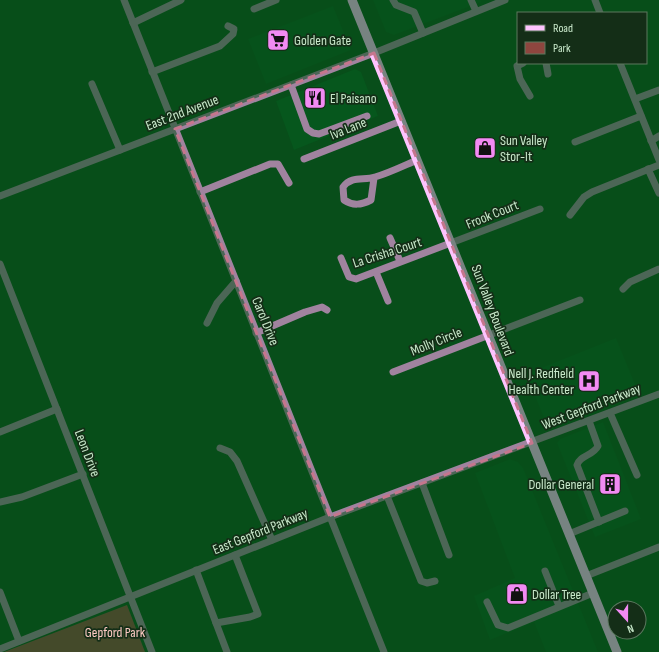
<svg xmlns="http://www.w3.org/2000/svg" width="659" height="652" font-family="'Sofia Sans Condensed',sans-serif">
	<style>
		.built { fill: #06571d }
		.green { fill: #8e463f }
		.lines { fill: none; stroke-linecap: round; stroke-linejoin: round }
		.minor { stroke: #a0839f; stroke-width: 7 }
		.major { stroke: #fec3fe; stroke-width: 9 }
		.marked { fill: none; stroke: #c5768d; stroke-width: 3; stroke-dasharray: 8 5; stroke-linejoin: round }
		.labels { text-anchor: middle; stroke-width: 3.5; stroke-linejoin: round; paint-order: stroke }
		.poi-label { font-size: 14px; fill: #c8e8ca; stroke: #142e17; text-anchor: start }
		.street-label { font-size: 14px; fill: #c8e8ca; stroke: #142e17 }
		.park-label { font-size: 14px; fill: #ffcbc4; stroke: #142e17 }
	</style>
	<rect width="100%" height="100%" fill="#084e1a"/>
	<g class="built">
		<polygon points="373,0 480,0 481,2 394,35 386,32"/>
		<polygon points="333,6 351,50 266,84 248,39"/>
		<polygon points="355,69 361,72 378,116 294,150 276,101"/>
		<polygon points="616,338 639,394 550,427 546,423 526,374"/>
		<polygon points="603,422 641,519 595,537 557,443 560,439"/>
		<polygon points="510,459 518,462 523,468 598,652 546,652 534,622 490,640 474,596 515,578 475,473"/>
	</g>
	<polygon class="green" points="127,605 145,652 4,652"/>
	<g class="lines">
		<g class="minor">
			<polyline points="124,0 384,652"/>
			<polyline points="393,0 396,5 414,12 423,33"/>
			<polyline points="471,0 476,11"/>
			<polyline points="595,0 600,13"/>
			<polyline points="254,9 276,0"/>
			<polyline points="133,23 181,0"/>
			<polyline points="523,63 517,66 520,79 530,96"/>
			<polyline points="546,63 548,74"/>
			<polyline points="620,63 659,160"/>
			<polyline points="152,72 220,46 233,34 234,29 228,26"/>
			<polyline points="92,84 120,150"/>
			<polyline points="291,85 307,129 313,133 319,134 367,116"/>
			<polyline points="635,99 659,90"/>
			<polyline points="651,141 659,136"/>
			<polyline points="575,142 641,116"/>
			<polyline points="304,159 401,121"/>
			<polyline points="648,169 659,193"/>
			<path d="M374,178l-3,22c-10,5 -18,6 -27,0l-1,-13c9,-12 21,-6 32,-10 14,-4 28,-11 42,-17"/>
			<polyline points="200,192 270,164 278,164 289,183"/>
			<polyline points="0,196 374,53 505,0"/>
			<polyline points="570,215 584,197 592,192 659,165"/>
			<polyline points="390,238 400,261"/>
			<polyline points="341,258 349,277 356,279 540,209"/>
			<polyline points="0,264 152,652"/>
			<polyline points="376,272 388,301"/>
			<polyline points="623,289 630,282 659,269"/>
			<polyline points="207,323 217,303 236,281"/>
			<polyline points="256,333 305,312 322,307 327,310"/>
			<polyline points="393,372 580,300"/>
			<polyline points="610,413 637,475"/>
			<path d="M589,421l9,25c-5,10 -18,9 -21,19l22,57"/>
			<polyline points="0,432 57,409"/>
			<polyline points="220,448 230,452 237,461 272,540"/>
			<polyline points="422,483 449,555"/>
			<polyline points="387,496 421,581 427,583 435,581"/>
			<polyline points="0,502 22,497 83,474"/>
			<polyline points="569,534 625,511"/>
			<polyline points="196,570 216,623 250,617 258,614 235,555"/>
			<polyline points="545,571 559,606"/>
			<polyline points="586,576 659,547"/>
			<polyline points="0,592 19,641"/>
			<polyline points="487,602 498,625 508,628 593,593"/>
			<polyline points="216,623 227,652"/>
			<polyline points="0,649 330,517 659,394"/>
		</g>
		<path class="major" d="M352,0c89,217 176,435 265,652"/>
	</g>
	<path d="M0 0H659V652H0ZM374,53l158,390 -202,74 -155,-388z" fill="#084e1a" fill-opacity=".55" fill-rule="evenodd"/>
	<path class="marked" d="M374,53l158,390 -202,74 -155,-388z"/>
	<defs>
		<g id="supermarket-square" transform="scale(1.15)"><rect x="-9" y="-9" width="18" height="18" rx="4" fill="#f28af3" stroke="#142e17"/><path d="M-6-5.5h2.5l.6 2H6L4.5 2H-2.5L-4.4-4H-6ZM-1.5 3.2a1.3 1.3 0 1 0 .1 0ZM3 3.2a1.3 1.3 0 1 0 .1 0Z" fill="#111"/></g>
		<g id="restaurant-square" transform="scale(1.15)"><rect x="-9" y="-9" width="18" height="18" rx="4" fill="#f28af3" stroke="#142e17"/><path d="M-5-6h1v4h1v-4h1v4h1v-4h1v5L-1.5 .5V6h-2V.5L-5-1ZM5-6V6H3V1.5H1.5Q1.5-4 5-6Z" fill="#111"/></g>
		<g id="shop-square" transform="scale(1.15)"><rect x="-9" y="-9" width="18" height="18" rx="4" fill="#f28af3" stroke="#142e17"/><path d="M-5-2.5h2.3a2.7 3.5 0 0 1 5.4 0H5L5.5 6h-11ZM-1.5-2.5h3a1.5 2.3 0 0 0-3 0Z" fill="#111"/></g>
		<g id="hospital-square" transform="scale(1.15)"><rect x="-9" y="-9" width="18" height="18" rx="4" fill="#f28af3" stroke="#142e17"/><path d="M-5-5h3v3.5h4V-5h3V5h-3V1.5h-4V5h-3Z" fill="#111"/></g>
		<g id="building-square" transform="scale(1.15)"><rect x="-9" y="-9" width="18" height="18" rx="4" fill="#f28af3" stroke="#142e17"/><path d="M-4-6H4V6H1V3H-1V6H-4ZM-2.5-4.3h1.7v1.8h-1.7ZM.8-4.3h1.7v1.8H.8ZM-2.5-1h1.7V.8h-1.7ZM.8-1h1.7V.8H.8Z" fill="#111"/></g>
	</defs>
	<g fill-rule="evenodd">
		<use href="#supermarket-square" x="278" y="40"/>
		<use href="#restaurant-square" x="315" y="98"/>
		<use href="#shop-square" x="485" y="148"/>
		<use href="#hospital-square" x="589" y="381"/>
		<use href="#building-square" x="610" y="484"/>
		<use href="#shop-square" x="517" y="594"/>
	</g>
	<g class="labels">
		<g class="poi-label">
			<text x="294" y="45">Golden Gate</text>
			<text x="330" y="103">El Paisano</text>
			<text x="500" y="145">Sun Valley<tspan x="500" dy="16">Stor-It</tspan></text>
			<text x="574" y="378" text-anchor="end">Nell J. Redfield<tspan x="574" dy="16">Health Center</tspan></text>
			<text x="594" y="489" text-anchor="end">Dollar General</text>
			<text x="532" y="599">Dollar Tree</text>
		</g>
		<g class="street-label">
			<text transform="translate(182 112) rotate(-21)" y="5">East 2nd Avenue</text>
			<text transform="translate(348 128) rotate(-22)" y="5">Iva Lane</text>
			<text transform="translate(492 214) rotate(-22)" y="5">Frook Court</text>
			<text transform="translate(387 252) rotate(-18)" y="5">La Crisha Court</text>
			<text transform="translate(493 310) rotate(69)" y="5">Sun Valley Boulevard</text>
			<text transform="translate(266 321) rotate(68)" y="5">Carol Drive</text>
			<text transform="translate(436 341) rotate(-22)" y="5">Molly Circle</text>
			<text transform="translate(591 406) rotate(-21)" y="5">West Gepford Parkway</text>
			<text transform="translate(88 453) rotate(69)" y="5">Leon Drive</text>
			<text transform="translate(260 531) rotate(-22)" y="5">East Gepford Parkway</text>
		</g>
		<g class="park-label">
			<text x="115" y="637">Gepford Park</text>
		</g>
	</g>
	<rect x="517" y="12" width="130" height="52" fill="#142e17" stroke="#5c785f"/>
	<rect x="525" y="25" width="20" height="6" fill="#fec3fe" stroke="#5c785f"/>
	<text x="553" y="32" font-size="12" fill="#c8e8ca">Road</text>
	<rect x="525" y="42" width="20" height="12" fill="#8e463f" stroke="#5c785f"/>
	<text x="553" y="52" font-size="12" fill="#c8e8ca">Park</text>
	<g transform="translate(627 620) rotate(159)"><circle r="19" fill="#142e17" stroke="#5c785f"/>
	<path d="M0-3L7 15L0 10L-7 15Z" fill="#f28af3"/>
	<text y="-6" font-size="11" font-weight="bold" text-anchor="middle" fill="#c8e8ca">N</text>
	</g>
</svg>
